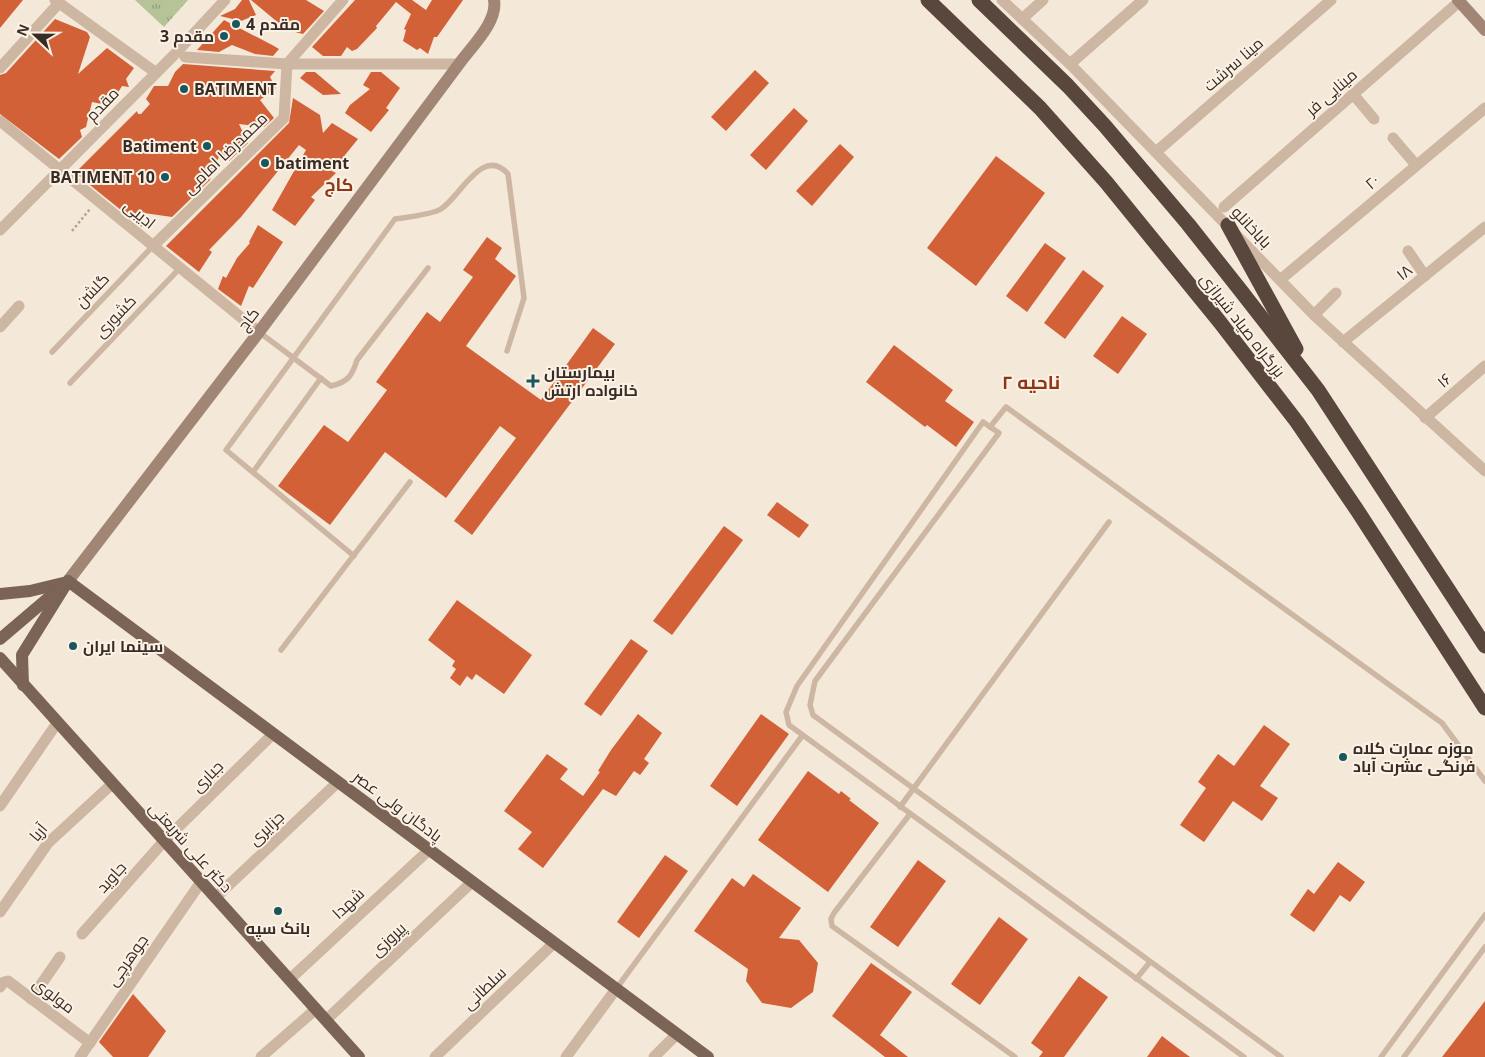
<svg xmlns="http://www.w3.org/2000/svg" width="1485" height="1057" font-family="'Open Sans',Cairo,sans-serif">
	<style>
		.park { fill: url(#park-tufts) }
		.building { fill: #d26138 }
		.lines { fill: none; stroke-linecap: round; stroke-linejoin: round }
		.path { stroke: #b9a18d; stroke-width: 2.5; stroke-dasharray: 2.5 2.5; stroke-linecap: butt }
		.lane { stroke: #cdb7a3; stroke-width: 5.5 }
		.street { stroke: #cdb7a3; stroke-width: 11 }
		.secondary { stroke: #a18675; stroke-width: 12 }
		.primary { stroke: #7b6355; stroke-width: 12 }
		.highway { stroke: #59463c; stroke-width: 15 }
		.poi-dot { fill: #17575d; stroke: #fbf2e5; stroke-width: 2 }
		.labels { text-anchor: middle; stroke-width: 4; stroke-linejoin: round; paint-order: stroke }
		.poi-label { font-size: 16px; font-weight: bold; fill: #372c26; stroke: #fbf2e5; text-anchor: start }
		.street-label { font-size: 16px; fill: #372c26; stroke: #fbf2e5 }
		.neighbourhood-label { font-size: 18px; font-weight: bold; fill: #8f3617; stroke: #fbf2e5 }
		.quarter-label { font-size: 19px; font-weight: bold; fill: #8f3617; stroke: #fbf2e5 }
	</style>
	<defs>
		<pattern id="park-tufts" width="24" height="20" patternUnits="userSpaceOnUse" patternTransform="scale(1.25)"><rect width="24" height="20" fill="#b4c497"/><path d="M3 7l-1-3M5 7V3M7 7l1-3M15 17l-1-3M17 17v-4M19 17l1-3" fill="none" stroke="#939f7b"/></pattern>
	</defs>
	<rect width="100%" height="100%" fill="#f4e8d9"/>
	<polygon class="park" points="135,0 188,0 164,27"/>
	<g class="building">
		<polygon points="0,0 23,0 0,28"/>
		<polygon points="242,0 249,0 256,15 241,21 220,16 235,9"/>
		<polygon points="251,0 306,0 324,11 303,34 287,30"/>
		<polygon points="355,0 412,0 426,10 432,0 463,0 437,37 434,37 428,54 420,48 417,50 403,41 406,30 404,29 411,14 396,2 376,26 377,28 357,49 352,51 347,47 341,56 323,56 312,47"/>
		<polygon points="55,19 87,32 90,37 78,74 107,48 134,68 126,79 129,87 122,86 117,94 111,94 107,105 92,102 86,127 80,130 82,137 59,159 0,114 0,75 6,73"/>
		<polygon points="224,20 274,46 279,49 273,56 255,54 232,45 219,52 197,50"/>
		<polygon points="183,64 275,71 270,77 276,88 260,100 274,118 264,127 239,124 248,143 229,161 220,154 210,180 172,217 144,213 142,227 75,173 137,111 138,114 141,114 150,104 146,99 154,86 168,86 175,72"/>
		<polygon points="755,70 769,83 726,131 711,117"/>
		<polygon points="306,72 315,72 341,94 323,95 300,78"/>
		<polygon points="371,72 381,72 400,88 386,108 389,110 371,132 345,113 350,105 370,89 363,85"/>
		<polygon points="293,98 320,115 323,133 332,123 358,139 332,171 336,173 311,197 315,200 295,226 272,210 306,150 299,145 241,217 209,250 212,252 199,272 166,246 289,123"/>
		<polygon points="794,108 808,121 766,170 750,155"/>
		<polygon points="840,144 854,157 812,206 796,191"/>
		<polygon points="996,156 1045,193 976,286 927,248"/>
		<polygon points="258,225 283,242 253,288 249,286 241,306 218,289 223,276 226,278 237,258 250,243 249,242"/>
		<polygon points="487,237 502,248 495,259 516,276 466,346 541,400 593,328 615,344 472,535 454,521 516,438 500,426 446,498 385,452 330,525 278,486 324,425 348,442 387,390 376,382 427,312 440,322 473,277 463,270"/>
		<polygon points="1045,243 1066,258 1027,312 1006,296"/>
		<polygon points="1083,270 1104,286 1065,339 1044,323"/>
		<polygon points="1122,316 1147,334 1118,374 1093,356"/>
		<polygon points="894,345 953,390 945,401 974,422 956,447 927,425 925,427 866,382"/>
		<polygon points="777,502 809,525 799,538 767,515"/>
		<polygon points="724,526 743,540 672,635 653,621"/>
		<polygon points="457,600 532,655 504,694 476,674 472,680 467,676 460,686 450,678 456,669 452,666 455,661 428,640"/>
		<polygon points="631,639 648,651 601,716 584,704"/>
		<polygon points="638,714 662,733 644,759 649,763 640,775 634,771 616,796 603,789 543,868 518,849 532,832 504,811 547,754 568,769 560,779 583,796 600,772 598,771 611,750"/>
		<polygon points="761,714 789,734 737,806 710,786"/>
		<polygon points="1264,725 1290,744 1260,786 1278,798 1262,821 1233,801 1204,842 1180,825 1206,788 1198,782 1218,754 1234,766"/>
		<polygon points="808,771 839,794 841,791 851,799 849,800 879,823 828,892 758,840"/>
		<polygon points="665,855 688,871 639,938 617,922"/>
		<polygon points="918,860 946,881 898,947 870,927"/>
		<polygon points="1338,862 1365,882 1350,902 1340,895 1314,932 1290,915 1308,889 1314,894"/>
		<polygon points="753,874 801,908 779,938 799,940 818,963 813,992 791,1008 762,1003 746,981 748,969 694,931 732,878 744,887"/>
		<polygon points="999,917 1028,939 980,1005 951,984"/>
		<polygon points="871,963 912,992 880,1035 908,1057 885,1057 832,1016"/>
		<polygon points="1079,976 1108,997 1064,1057 1039,1057 1043,1052 1031,1043"/>
		<polygon points="133,994 166,1031 148,1057 113,1057 99,1042"/>
		<polygon points="1485,1001 1485,1057 1442,1057"/>
		<polygon points="1162,1036 1179,1049 1190,1057 1147,1057"/>
	</g>
	<g class="lines">
		<polyline class="path" points="72,231 90,209"/>
		<g class="lane">
			<path d="M259,332l72,54c17,-4 21,-10 26,-26l71,-92"/>
			<polyline points="52,352 153,246"/>
			<polyline points="70,383 180,268"/>
			<polyline points="990,427 1006,407 1442,723 1485,781"/>
			<polyline points="253,472 321,378"/>
			<path d="M354,556l-128,-106 169,-231c12,-2 36,-4 46,-10 19,-12 42,-64 67,-35l16,124 -17,53"/>
			<polyline points="281,650 410,482"/>
			<polyline points="900,807 1109,522"/>
			<polyline points="910,814 834,913 831,919 832,926 1015,1057"/>
			<polyline points="1136,979 1150,962"/>
			<polyline points="616,989 802,736"/>
			<polyline points="1244,1057 789,725 786,712 797,686 983,422 999,433 815,681 810,705 813,715 1281,1057"/>
			<polyline points="1381,1057 1485,915"/>
			<polyline points="1404,1057 1485,947"/>
		</g>
		<g class="street">
			<polyline points="55,0 155,72"/>
			<polyline points="1002,0 1070,64 1314,315 1485,471"/>
			<polyline points="1022,19 1043,0"/>
			<polyline points="185,57 287,64 459,64"/>
			<polyline points="1070,64 1143,0"/>
			<polyline points="0,68 59,3"/>
			<polyline points="1353,94 1374,119"/>
			<polyline points="0,121 259,332"/>
			<polyline points="1393,138 1416,165"/>
			<polyline points="1156,152 1331,0"/>
			<polyline points="1224,207 1461,0"/>
			<polyline points="0,230 173,56 225,0"/>
			<polyline points="153,246 284,118 287,64 343,0"/>
			<polyline points="1408,251 1425,276"/>
			<polyline points="1280,280 1485,108"/>
			<polyline points="1314,315 1336,293"/>
			<polyline points="0,327 19,306"/>
			<polyline points="1343,342 1485,227"/>
			<polyline points="1425,418 1485,366"/>
			<polyline points="0,806 57,723"/>
			<polyline points="215,898 338,782"/>
			<polyline points="0,912 48,843 112,784"/>
			<polyline points="82,934 164,841 273,734"/>
			<polyline points="289,980 429,850"/>
			<polyline points="0,987 4,982 8,981 90,1043"/>
			<polyline points="31,999 60,957"/>
			<polyline points="326,1020 472,882"/>
			<polyline points="80,1057 201,882"/>
			<polyline points="261,1057 316,1009"/>
			<polyline points="435,1057 554,943"/>
			<polyline points="566,1057 616,989"/>
			<polyline points="654,1057 677,1034"/>
		</g>
		<g class="secondary">
			<polyline points="1458,0 1485,30"/>
			<path d="M68,581l191,-249 200,-268c12,-17 39,-42 35,-64"/>
		</g>
		<g class="primary">
			<polyline points="68,581 708,1057"/>
			<polyline points="0,594 30,591 63,583"/>
			<polyline points="0,639 60,588"/>
			<polyline points="0,658 359,1057"/>
			<polyline points="23,685 22,655 68,581"/>
		</g>
		<g class="highway">
			<polyline points="928,0 1040,108 1106,182 1219,321 1297,422 1357,510 1485,708"/>
			<polyline points="979,0 1068,86 1105,126 1188,224 1241,291 1318,390 1485,646"/>
			<polyline points="1228,225 1296,349"/>
		</g>
	</g>
	<g class="poi-dot">
		<circle cx="236" cy="24" r="5"/>
		<circle cx="224" cy="36" r="5"/>
		<circle cx="184" cy="89" r="5"/>
		<circle cx="207" cy="146" r="5"/>
		<circle cx="265" cy="163" r="5"/>
		<circle cx="165" cy="177" r="5"/>
		<path d="M530.5 373.5h5v5h5v5h-5v5h-5v-5h-5v-5h5z"/>
		<circle cx="73" cy="646" r="5"/>
		<circle cx="1343" cy="757" r="5"/>
		<circle cx="278" cy="911" r="5"/>
	</g>
	<g class="labels">
		<g class="poi-label">
			<text x="246" y="30">4 مقدم</text>
			<text x="214" y="42" text-anchor="end">3 مقدم</text>
			<text x="194" y="95">BATIMENT</text>
			<text x="197" y="152" text-anchor="end">Batiment</text>
			<text x="275" y="169">batiment</text>
			<text x="155" y="183" text-anchor="end">BATIMENT 10</text>
			<text x="544" y="378">بیمارستان<tspan x="544" dy="18">خانواده ارتش</tspan></text>
			<text x="83" y="652">سینما ایران</text>
			<text x="1353" y="754">موزه عمارت کلاه<tspan x="1353" dy="18">فرنگی عشرت آباد</tspan></text>
			<text x="278" y="934" text-anchor="middle">بانک سپه</text>
		</g>
		<g class="street-label">
			<text transform="translate(1233 64) rotate(-41)" y="6">مینا سرشت</text>
			<text transform="translate(1331 92) rotate(-41)" y="6">مینایی فر</text>
			<text transform="translate(102 104) rotate(-46)" y="6">مقدم</text>
			<text transform="translate(225 153) rotate(-44)" y="6">محمدرضا امامی</text>
			<text transform="translate(1372 182) rotate(-40)" y="6">۲۰</text>
			<text transform="translate(140 214) rotate(39)" y="6">ادیبی</text>
			<text transform="translate(1252 227) rotate(47)" y="6">باباخانلو</text>
			<text transform="translate(1404 272) rotate(-39)" y="6">۱۸</text>
			<text transform="translate(92 290) rotate(-46)" y="6">گلشن</text>
			<text transform="translate(115 316) rotate(-46)" y="6">کشوری</text>
			<text transform="translate(248 319) rotate(-53)" y="6">کاج</text>
			<text transform="translate(1243 325) rotate(52)" y="6">بزرگراه صیاد شیرازی</text>
			<text transform="translate(1444 380) rotate(-41)" y="6">۱۶</text>
			<text transform="translate(207 776) rotate(-45)" y="6">جباری</text>
			<text transform="translate(398 806) rotate(37)" y="6">پادگان ولی عصر</text>
			<text transform="translate(266 828) rotate(-43)" y="6">جزایری</text>
			<text transform="translate(38 832) rotate(-50)" y="6">آریا</text>
			<text transform="translate(191 847) rotate(48)" y="6">دکتر علی شریعتی</text>
			<text transform="translate(111 877) rotate(-48)" y="6">جاوید</text>
			<text transform="translate(348 903) rotate(-43)" y="6">شهدا</text>
			<text transform="translate(388 939) rotate(-43)" y="6">پیروزی</text>
			<text transform="translate(127 960) rotate(-55)" y="6">جوهرچی</text>
			<text transform="translate(484 988) rotate(-44)" y="6">سلطانی</text>
			<text transform="translate(54 995) rotate(37)" y="6">مولوی</text>
		</g>
		<g class="neighbourhood-label">
			<text x="339" y="191">کاج</text>
		</g>
		<g class="quarter-label">
			<text x="1031" y="389">ناحیه ۲</text>
		</g>
	</g>
	<g transform="translate(35 35) rotate(292)" stroke="#fbf2e5" stroke-width="4" paint-order="stroke">
	<path d="M0-4L9 19L0 12L-9 19Z" fill="#372c26"/>
	<text y="-8" font-size="14" font-weight="bold" text-anchor="middle" fill="#372c26">N</text>
	</g>
</svg>
